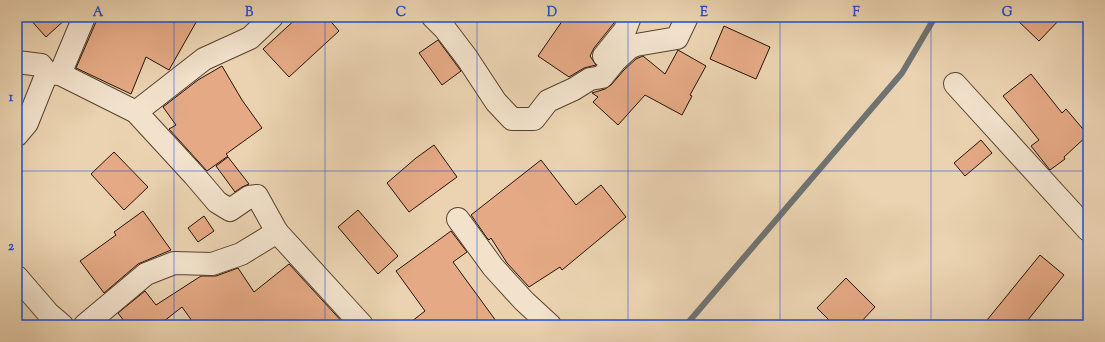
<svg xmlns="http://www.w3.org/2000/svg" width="1105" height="342" font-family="'Sorts Mill Goudy',serif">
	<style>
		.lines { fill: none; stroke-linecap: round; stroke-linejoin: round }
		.stream { stroke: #6f7371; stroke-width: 6 }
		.building { fill: #e5aa85; stroke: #261204 }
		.street-casing { stroke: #57422f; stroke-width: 24 }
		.street { stroke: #f2e2cc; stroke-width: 22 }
		.grid { fill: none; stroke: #1d4ed8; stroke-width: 1; stroke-opacity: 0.55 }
		.neatline { fill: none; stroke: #1d4ed8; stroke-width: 1.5 }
		.grid-label { font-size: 13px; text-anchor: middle; font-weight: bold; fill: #1d4ed8 }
	</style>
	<rect width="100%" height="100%" fill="#ebd3b1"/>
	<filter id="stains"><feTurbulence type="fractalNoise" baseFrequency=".005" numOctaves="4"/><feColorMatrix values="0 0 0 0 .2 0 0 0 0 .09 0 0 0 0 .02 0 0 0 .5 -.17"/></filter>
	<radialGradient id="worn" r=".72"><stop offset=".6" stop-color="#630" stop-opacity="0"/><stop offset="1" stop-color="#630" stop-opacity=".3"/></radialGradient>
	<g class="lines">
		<polyline class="stream" points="686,325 902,73 935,17"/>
	</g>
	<g class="building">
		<polygon points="28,17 68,17 46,37"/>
		<polygon points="96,17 199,17 169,70 146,57 131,94 76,68 96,22"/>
		<polygon points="298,17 327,17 339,31 289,77 263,49"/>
		<polygon points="565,17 617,17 614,23 594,48 590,56 596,65 584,68 569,77 538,56"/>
		<polygon points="1014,17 1062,17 1039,41"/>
		<polygon points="724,26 770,47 756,79 710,59"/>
		<polygon points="438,40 461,71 442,85 419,53"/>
		<polygon points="678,50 706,66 690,95 692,96 682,115 645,95 618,125 593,102 598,97 592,93 605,89 611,85 624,70 636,59 643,56 665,74"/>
		<polygon points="222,66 242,100 262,128 226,154 228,156 207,171 169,129 176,125 163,107 198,80"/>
		<polygon points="1031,74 1062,113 1066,109 1088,135 1064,157 1065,159 1050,170 1031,146 1039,140 1003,96"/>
		<polygon points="981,140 992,153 965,176 954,163"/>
		<polygon points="434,145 457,177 409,212 387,183 416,158"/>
		<polygon points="114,152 148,187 124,210 91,174"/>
		<polygon points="228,157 249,184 242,187 235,192 216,166"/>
		<polygon points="541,160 576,205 601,185 626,217 562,270 560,267 529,287 507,263 491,238 489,240 487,238 471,215"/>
		<polygon points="358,210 398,256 378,274 338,227"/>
		<polygon points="143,211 171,250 138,264 104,293 80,261 116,235 114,232"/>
		<polygon points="204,216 214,231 198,242 188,228"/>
		<polygon points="451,231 467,252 453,262 499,325 407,325 425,311 396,271"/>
		<polygon points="1040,255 1064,275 1024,325 983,325"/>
		<polygon points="289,264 345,325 195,325 182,307 159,325 127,325 118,313 145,291 156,305 201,276 216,276 238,268 254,292"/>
		<polygon points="846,278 875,307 858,325 834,325 817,308"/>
	</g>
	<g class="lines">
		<g class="street-casing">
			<g id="street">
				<polyline points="433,17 445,29 467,58 496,102 512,119 534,119 548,101 574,89 590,79 602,77 615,61 629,48 636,45 677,38 687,17"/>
				<polyline points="604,56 625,30 630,17"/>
				<polyline points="17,62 41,65 47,73 60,74 136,112 194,175 217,202 230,210 249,197 257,196 277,232 362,325"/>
				<polyline points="60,74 84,17"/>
				<polyline points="955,84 1088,230"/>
				<polyline points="136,112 204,59 250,38 272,17"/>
				<polyline points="17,135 27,123 47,73"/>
				<polyline points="458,219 493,267 524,301 550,325"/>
				<polyline points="17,277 48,313 62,325"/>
				<polyline points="85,325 146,274 174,263 212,264 241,254 277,232"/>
			</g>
		</g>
		<use href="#street" class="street"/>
	</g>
	<path class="grid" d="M174,17v308M325,17v308M477,17v308M628,17v308M780,17v308M931,17v308M17,171h1071"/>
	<rect width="1105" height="342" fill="none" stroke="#ebd3b1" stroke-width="44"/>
	<rect x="22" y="22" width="1061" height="298" class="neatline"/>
	<g class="grid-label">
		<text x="98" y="16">A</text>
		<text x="249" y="16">B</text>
		<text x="401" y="16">C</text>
		<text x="552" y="16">D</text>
		<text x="704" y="16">E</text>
		<text x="856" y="16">F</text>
		<text x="1007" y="16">G</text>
		<text x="11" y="101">1</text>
		<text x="11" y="250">2</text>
	</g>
	<rect width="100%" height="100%" filter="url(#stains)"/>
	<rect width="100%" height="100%" fill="url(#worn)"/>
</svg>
